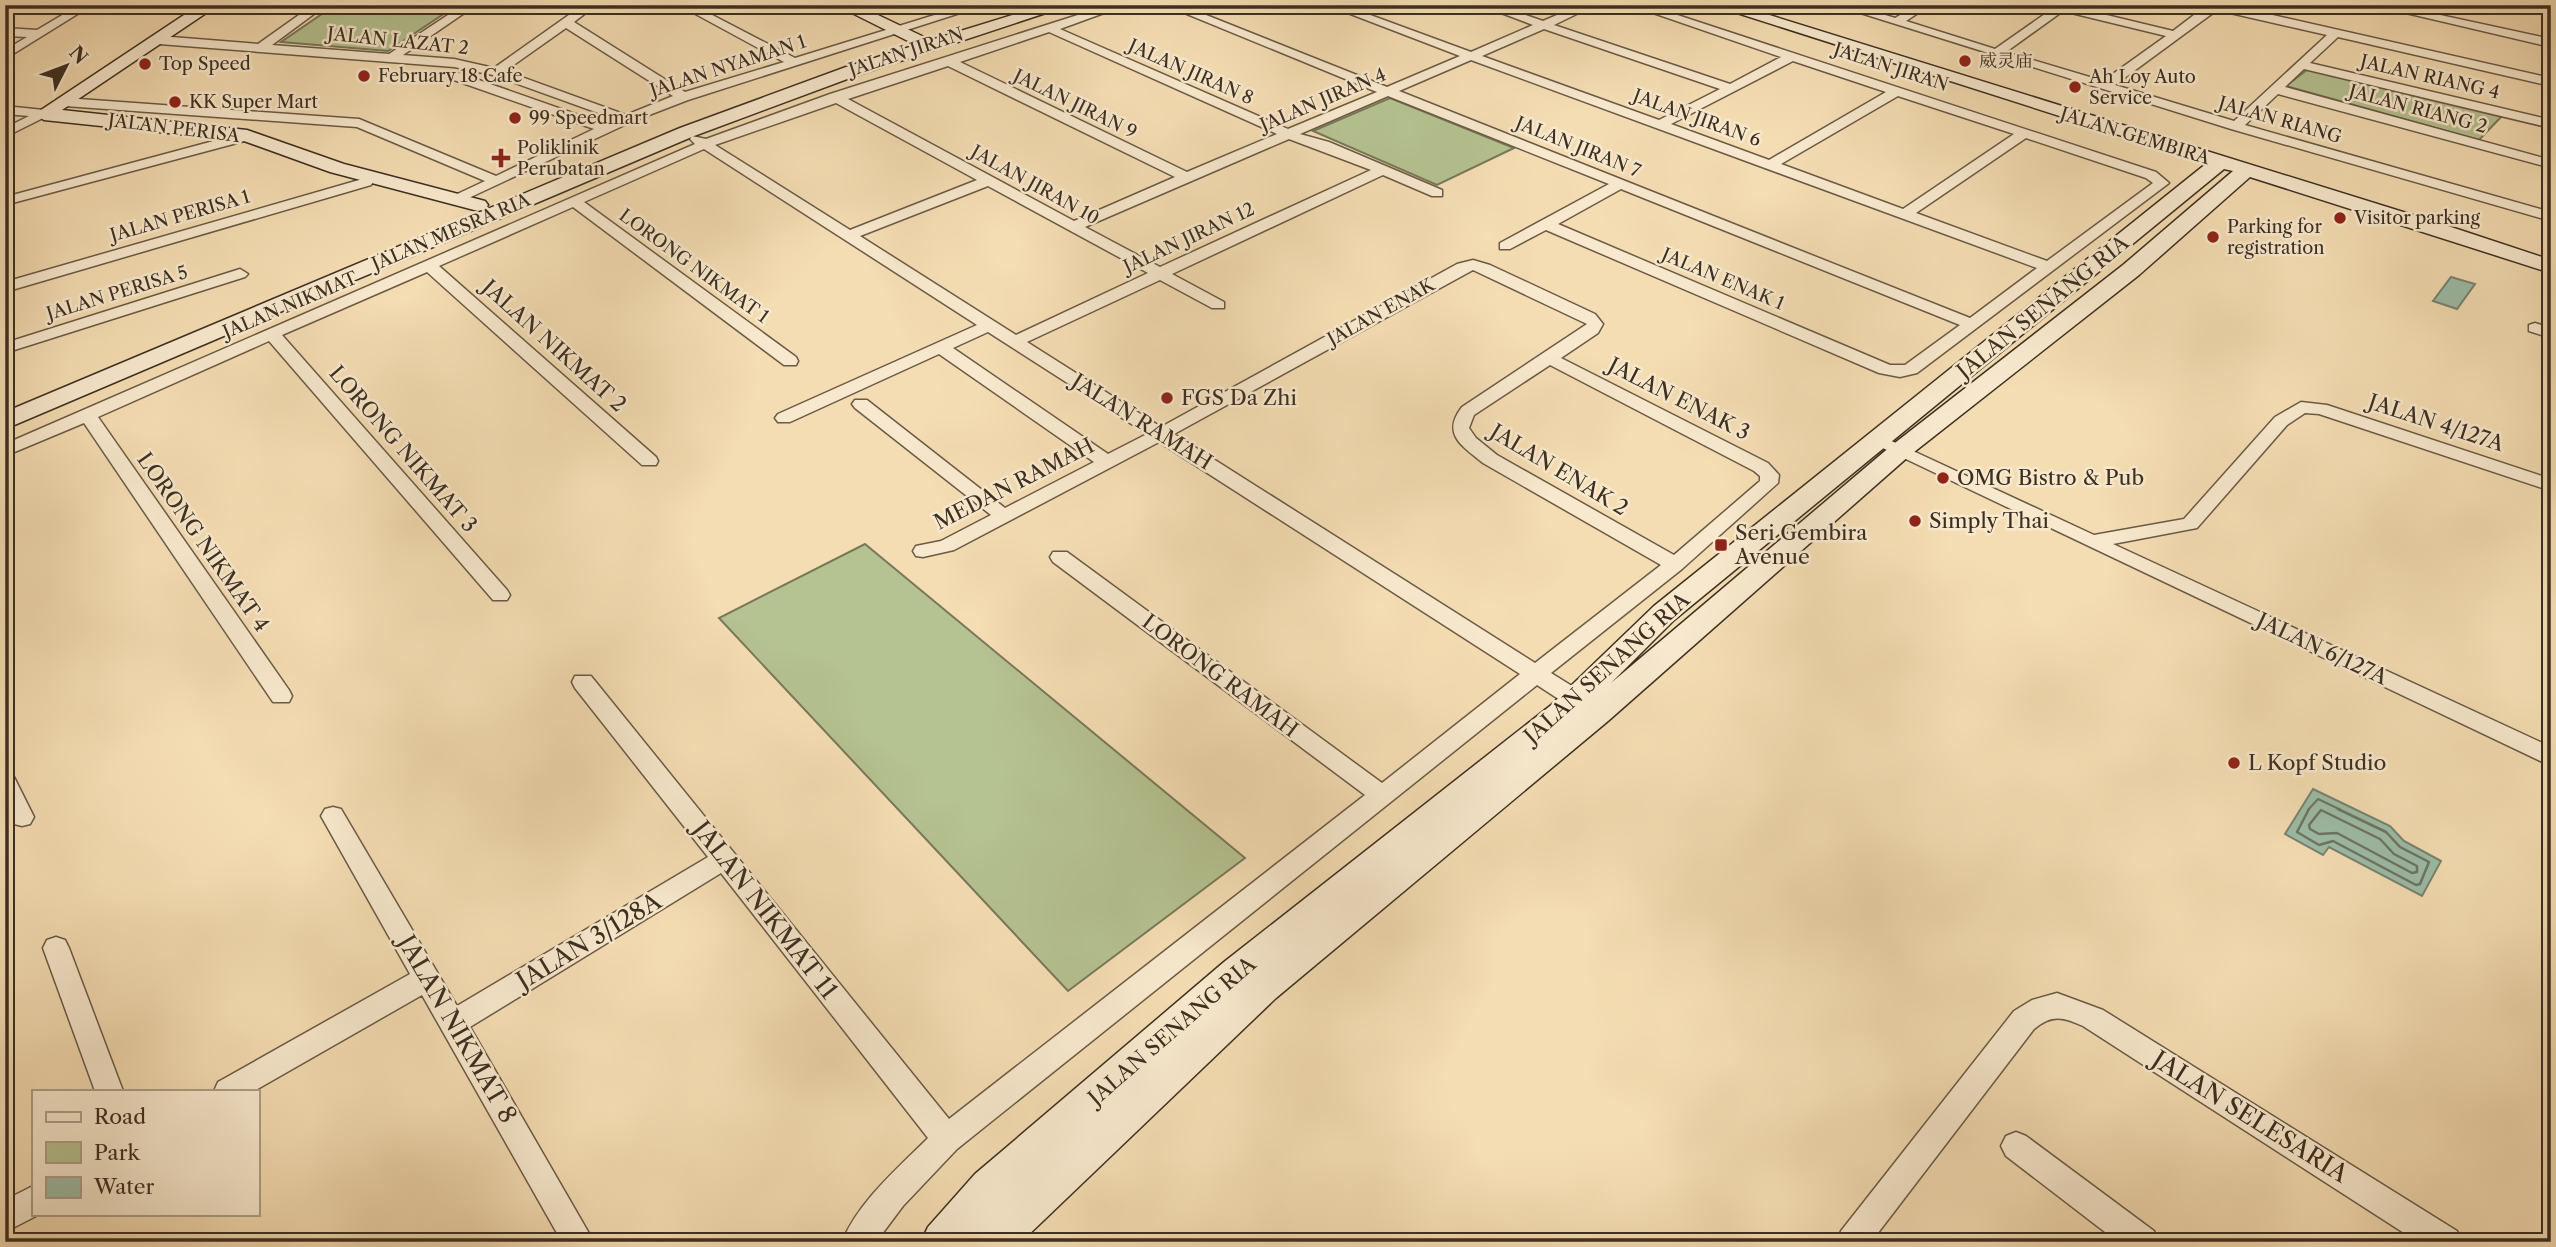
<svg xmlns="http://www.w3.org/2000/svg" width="2556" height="1247" font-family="'Libre Caslon Text','Noto Serif SC',serif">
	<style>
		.green { fill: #b5c291; stroke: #787859; stroke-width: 2 }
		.water { fill: #9dbda8; stroke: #768472; stroke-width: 2 }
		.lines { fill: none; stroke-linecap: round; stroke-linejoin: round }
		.shore-far1 { stroke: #6c7664; stroke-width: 2 }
		.shore { stroke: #6c7664; stroke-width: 2.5 }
		.street-casing { stroke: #6a5a46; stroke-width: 3 }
		.secondary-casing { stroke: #3c2f21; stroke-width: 3 }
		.street { fill: #f8e9ce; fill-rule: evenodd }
		.secondary { fill: #f8e9ce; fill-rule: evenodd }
		.poi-dot { fill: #8f2418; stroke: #f8e9ce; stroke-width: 2.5 }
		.labels { text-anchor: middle; stroke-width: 5; stroke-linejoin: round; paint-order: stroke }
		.far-street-label { font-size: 18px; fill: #3c2f21; stroke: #f8e9ce }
		.far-poi-label { font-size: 18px; fill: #3c2f21; stroke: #f8e9ce; text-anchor: start }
		.street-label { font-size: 21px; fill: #3c2f21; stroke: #f8e9ce }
		.poi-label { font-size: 21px; fill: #3c2f21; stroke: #f8e9ce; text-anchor: start }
		.near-street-label { font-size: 24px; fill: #3c2f21; stroke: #f8e9ce }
	</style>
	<rect width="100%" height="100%" fill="#f5ddb3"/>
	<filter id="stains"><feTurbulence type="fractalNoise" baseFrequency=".00286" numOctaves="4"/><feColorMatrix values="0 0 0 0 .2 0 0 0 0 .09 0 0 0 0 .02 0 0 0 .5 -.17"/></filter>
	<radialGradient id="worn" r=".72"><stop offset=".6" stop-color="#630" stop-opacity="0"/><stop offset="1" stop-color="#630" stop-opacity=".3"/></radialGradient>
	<g class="green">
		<polygon points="335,5 457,5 388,51 281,42"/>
		<polygon points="2308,69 2502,116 2479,140 2286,86"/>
		<polygon points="1390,98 1514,148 1437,185 1313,131"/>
		<polygon points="865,544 1245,858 1068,991 719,618"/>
	</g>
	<g class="water">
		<polygon points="2451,277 2475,284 2457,309 2433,301"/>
		<polygon points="2313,789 2390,826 2404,841 2441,861 2422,896 2329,847 2323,855 2285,834"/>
	</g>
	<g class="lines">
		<polyline class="shore-far1" points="2308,810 2318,799 2341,810"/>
		<g class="shore">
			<polyline points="2309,809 2297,832 2319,845 2333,841 2416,885 2420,884 2429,862 2400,847 2386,832 2338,809"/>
			<polygon points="2321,810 2380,839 2394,854 2417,866 2417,872 2412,873 2337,833 2319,834 2310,829 2309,825"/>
		</g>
		<g class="street-casing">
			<g id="street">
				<polygon points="79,5 92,5 5,59 5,50 27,37 5,36 5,28 37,30"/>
				<path d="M313,5h13l-54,40 117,9 74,-49h13l-73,50 51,4 40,9 89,-63h13l-22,17 111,70 99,-30 -105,-57h14l102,53 172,-53h18l-297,95 -57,22 -173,81 -7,-4 2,-3 32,-15 -128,-54 -292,-21 -6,-4 6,-4 294,21 137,57 98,-47 -143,-50v-6h8l145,51 11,-5 -122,-44 -39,-8 -295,-23 -6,-4 6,-4 99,8zM566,28l107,68 -47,19 -121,-44z"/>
				<path d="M1109,5h17l-66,24 228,100 89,-37 -212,-87h16l206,82 73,-31 -133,-51h16l128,47 62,-27 -53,-20h17l46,16 37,-16h15l-41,20 176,59 51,-27 -151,-52h17l509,167 13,11 -252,190 -17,4 -21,-4 -333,-143 -36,19h-10v-6l109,-59 -221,-88 -88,38 29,8 113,48v6h-10l-49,-21 -211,99 52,28v6h-12l-52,-28 -133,62 134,85 296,-163 16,-4 17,5 105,49 8,10 -5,9 -37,25 207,105 11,12 -1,8 -96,86 -131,104 45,28 3,6 -3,6h-16l-43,-28 -580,464 -54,57 -27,36h-34c16,-40 56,-74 86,-104l-207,-265 -251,154 124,215h-32l-140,-247 -168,96h-40l4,-9 192,-108 -89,-158 4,-7 8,-2 8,2 116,197 251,-149 -133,-169 -3,-6 3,-6h16l358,443 416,-324 -312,-233 -3,-5 3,-5h14l315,231 138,-109 -361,-232 -205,108 -31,7 -7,-1 -3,-5 3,-5 25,-5 50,-26 -136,-107 -3,-4 3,-4h12l138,108 89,-46 -155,-108 -149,68h-12l-3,-4 3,-4 199,-89 -273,-176 -120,53 212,155 2,4 -2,4h-12l-211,-158 -134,59 217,191 2,4 -2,4h-14l-215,-193 -145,63 225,255 3,5 -3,5h-14l-224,-259 -171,76 191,273 3,6 -3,6h-16l-189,-279 -79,33v-12l690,-300 -5,-5 2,-3 14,3 124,-45zM1544,29l176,60 -61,31 -177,-64zM1049,32l228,102 -90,38 -227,-110zM1471,60l566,208 -67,50 -571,-227zM1793,61l93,31 -117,68 -98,-36zM948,66l227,111 -101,44 -226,-122zM1898,96l116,38 -111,75 -122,-45zM836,103l141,77 -127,50 -135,-85zM2026,138l120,40 7,5 -106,78 -131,-48zM1289,139l82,31 -211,97 -75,-40zM988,186l160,87 -132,62 -156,-99zM1621,189l339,136 -55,40h-15l-332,-141zM1473,270l114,54 -125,83c-21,27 0,39 21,56l178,102 -126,98 -361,-229zM988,332l159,102 -39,20 -155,-106zM1550,365l204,106 6,5v5l-86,74 -177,-100 -21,-17 -7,-10 5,-13z"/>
				<path d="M1835,5h18l42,13 22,-13h13l-24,16 89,28 57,-40 -7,-4h20l108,26 34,-26h21l323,73v8l-213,-49 -28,26 241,57v8l-247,-59 -19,18 266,73v8l-273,-74 -33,31 306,87v9l-320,-92zM2217,10l110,25 -93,86 -119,-36zM2063,11l103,25 -63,45 -97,-29z"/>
				<polygon points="2372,5 2394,5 2551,39 2551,47"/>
				<polygon points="5,106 44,110 51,114 5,137 5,128 29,116 5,114"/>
				<polygon points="247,132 254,136 252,139 5,205 5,197"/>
				<polygon points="366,178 373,182 371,185 5,292 5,282"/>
				<polygon points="240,269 248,274 245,277 5,353 5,343"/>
				<polygon points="2535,323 2551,328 2551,338 2529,331 2529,325"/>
				<polygon points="2301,402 2327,405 2551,479 2551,491 2319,414 2305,413 2287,425 2197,528 2113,544 2551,747 2551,766 1868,441 1871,437 1883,437 2094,535 2184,519 2275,417"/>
				<path d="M5,772l8,3 21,42 -4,7 -8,2 -8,-2c-10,-18 -9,-32 -9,-52z"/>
				<polygon points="56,937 65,940 69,948 123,1091 95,1091 43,948 47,940"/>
				<path d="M2057,993l46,17 354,221 4,11h-43l-335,-216c-20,-9 -31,-12 -49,3l-163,213h-34l4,-11 173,-220 18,-11z"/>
				<polygon points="2016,1132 2026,1136 2154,1231 2158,1242 2118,1242 2006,1156 2001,1146 2006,1136"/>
				<polygon points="33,1186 33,1214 40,1214 5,1232 5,1200"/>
			</g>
		</g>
		<g class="secondary-casing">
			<g id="secondary">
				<polygon points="199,5 218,5 62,110 247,130 344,164 485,201 488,205 485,209 478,211 330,172 244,141 44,120 35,114"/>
				<polygon points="836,5 857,5 924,37 925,42 1045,5 1070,5 858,75 694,136 5,429 5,412 680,128 846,67 916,45"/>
				<path d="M1712,5h25l708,220 106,35v13l-301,-96 -111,98 -230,181 -301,265 -332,277 -255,244h-100l7,-15 47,-53 249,-212 326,-256 104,-100 553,-443zM2224,169l9,2 -110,94 -232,181 -280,237 63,-63z"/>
			</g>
		</g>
		<use href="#street" class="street"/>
		<use href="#secondary" class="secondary"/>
	</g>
	<g class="poi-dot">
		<circle cx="1965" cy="61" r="7"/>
		<circle cx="145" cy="64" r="7"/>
		<circle cx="364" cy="76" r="7"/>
		<circle cx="2075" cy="87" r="7"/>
		<circle cx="175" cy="102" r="7"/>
		<circle cx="515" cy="118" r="7"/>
		<path d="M497.5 147.5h7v7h7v7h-7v7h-7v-7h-7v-7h7z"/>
		<circle cx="2340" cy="218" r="7"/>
		<circle cx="2213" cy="237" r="7"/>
		<circle cx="1167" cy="398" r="7"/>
		<circle cx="1943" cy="478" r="7"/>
		<circle cx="1915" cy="521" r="7"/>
		<rect x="1714" y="538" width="14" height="14" rx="3.5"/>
		<circle cx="2234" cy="763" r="7"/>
	</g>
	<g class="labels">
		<g class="far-street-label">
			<text transform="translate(398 41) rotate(6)" y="6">JALAN LAZAT 2</text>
			<text transform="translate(906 52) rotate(-18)" y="6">JALAN JIRAN</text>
			<text transform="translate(728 66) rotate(-18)" y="6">JALAN NYAMAN 1</text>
			<text transform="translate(1891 67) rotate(18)" y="6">JALAN JIRAN</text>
			<text transform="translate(1191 72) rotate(24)" y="6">JALAN JIRAN 8</text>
			<text transform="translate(2430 77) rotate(13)" y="6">JALAN RIANG 4</text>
			<text transform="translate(1323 100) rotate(-23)" y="6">JALAN JIRAN 4</text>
			<text transform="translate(1075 104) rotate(26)" y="6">JALAN JIRAN 9</text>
			<text transform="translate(2418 109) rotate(15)" y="6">JALAN RIANG 2</text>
			<text transform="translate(1697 118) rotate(20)" y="6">JALAN JIRAN 6</text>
			<text transform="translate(2280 120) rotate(16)" y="6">JALAN RIANG</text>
			<text transform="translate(174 128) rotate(7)" y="6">JALAN PERISA</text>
			<text transform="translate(2135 136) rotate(17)" y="6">JALAN GEMBIRA</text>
			<text transform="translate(1578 147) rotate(22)" y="6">JALAN JIRAN 7</text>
			<text transform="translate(1035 185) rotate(29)" y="6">JALAN JIRAN 10</text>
			<text transform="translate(180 216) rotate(-16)" y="6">JALAN PERISA 1</text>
			<text transform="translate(451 232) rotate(-23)" y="6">JALAN MESRA RIA</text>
			<text transform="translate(1189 238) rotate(-25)" y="6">JALAN JIRAN 12</text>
			<text transform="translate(694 266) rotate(36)" y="6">LORONG NIKMAT 1</text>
			<text transform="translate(1723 279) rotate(23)" y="6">JALAN ENAK 1</text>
			<text transform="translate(117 293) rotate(-17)" y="6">JALAN PERISA 5</text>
			<text transform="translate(290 305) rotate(-23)" y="6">JALAN NIKMAT</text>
			<text transform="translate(1381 312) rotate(-29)" y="6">JALAN ENAK</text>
		</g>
		<g class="far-poi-label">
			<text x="1979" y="67">威灵庙</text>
			<text x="159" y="70">Top Speed</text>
			<text x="378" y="82">February 18 Cafe</text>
			<text x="2089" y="83">Ah Loy Auto<tspan x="2089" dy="21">Service</tspan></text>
			<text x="189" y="108">KK Super Mart</text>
			<text x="529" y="124">99 Speedmart</text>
			<text x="517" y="154">Poliklinik<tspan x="517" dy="21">Perubatan</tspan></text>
			<text x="2354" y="224">Visitor parking</text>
			<text x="2227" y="233">Parking for<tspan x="2227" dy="21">registration</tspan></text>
		</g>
		<g class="street-label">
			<text transform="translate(2043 307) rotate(-39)" y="7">JALAN SENANG RIA</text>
			<text transform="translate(554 346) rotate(42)" y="7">JALAN NIKMAT 2</text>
			<text transform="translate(1679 399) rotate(27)" y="7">JALAN ENAK 3</text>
			<text transform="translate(1142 422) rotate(32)" y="7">JALAN RAMAH</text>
			<text transform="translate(2436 423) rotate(18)" y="7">JALAN 4/127A</text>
			<text transform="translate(403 449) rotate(49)" y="7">LORONG NIKMAT 3</text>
			<text transform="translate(1559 470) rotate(31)" y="7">JALAN ENAK 2</text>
			<text transform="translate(1014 484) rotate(-27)" y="7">MEDAN RAMAH</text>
			<text transform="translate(203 542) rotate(55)" y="7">LORONG NIKMAT 4</text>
			<text transform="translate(2322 649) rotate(25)" y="7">JALAN 6/127A</text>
			<text transform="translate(1607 668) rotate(-42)" y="7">JALAN SENANG RIA</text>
			<text transform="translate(1220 676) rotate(37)" y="7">LORONG RAMAH</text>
			<text transform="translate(1172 1031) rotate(-41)" y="7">JALAN SENANG RIA</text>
		</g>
		<g class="poi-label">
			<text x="1181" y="405">FGS Da Zhi</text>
			<text x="1957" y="485">OMG Bistro &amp; Pub</text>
			<text x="1929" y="528">Simply Thai</text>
			<text x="1735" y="540">Seri Gembira<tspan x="1735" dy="24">Avenue</tspan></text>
			<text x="2248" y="770">L Kopf Studio</text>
		</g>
		<g class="near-street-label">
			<text transform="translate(765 910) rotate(52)" y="8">JALAN NIKMAT 11</text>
			<text transform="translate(589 941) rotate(-31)" y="8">JALAN 3/128A</text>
			<text transform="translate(457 1029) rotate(60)" y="8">JALAN NIKMAT 8</text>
			<text transform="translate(2250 1117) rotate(32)" y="8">JALAN SELESARIA</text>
		</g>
	</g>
	<rect width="2556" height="1247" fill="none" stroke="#f5ddb3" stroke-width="28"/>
	<rect x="7" y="7" width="2542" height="1233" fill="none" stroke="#3c2f21" stroke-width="3.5"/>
	<rect x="14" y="14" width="2528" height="1219" fill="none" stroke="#3c2f21" stroke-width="2"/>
	<rect x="32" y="1090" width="228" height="126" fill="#f8e9ce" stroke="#ad9f89" stroke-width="2"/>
	<rect x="46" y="1112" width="35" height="10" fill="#f8e9ce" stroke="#ad9f89" stroke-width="2"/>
	<text x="94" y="1124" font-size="21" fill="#3c2f21">Road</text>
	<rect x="46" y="1142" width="35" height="21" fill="#b5c291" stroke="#ad9f89" stroke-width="2"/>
	<text x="94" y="1160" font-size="21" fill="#3c2f21">Park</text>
	<rect x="46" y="1177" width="35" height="21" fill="#9dbda8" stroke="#ad9f89" stroke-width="2"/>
	<text x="94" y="1194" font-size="21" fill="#3c2f21">Water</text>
	<g transform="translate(66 66) rotate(48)" stroke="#f8e9ce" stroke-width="5" paint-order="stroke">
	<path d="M0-5L12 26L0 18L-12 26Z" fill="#3c2f21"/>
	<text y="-10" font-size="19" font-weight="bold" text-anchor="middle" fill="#3c2f21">N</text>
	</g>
	<rect width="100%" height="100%" filter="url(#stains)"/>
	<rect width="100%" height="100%" fill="url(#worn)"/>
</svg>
